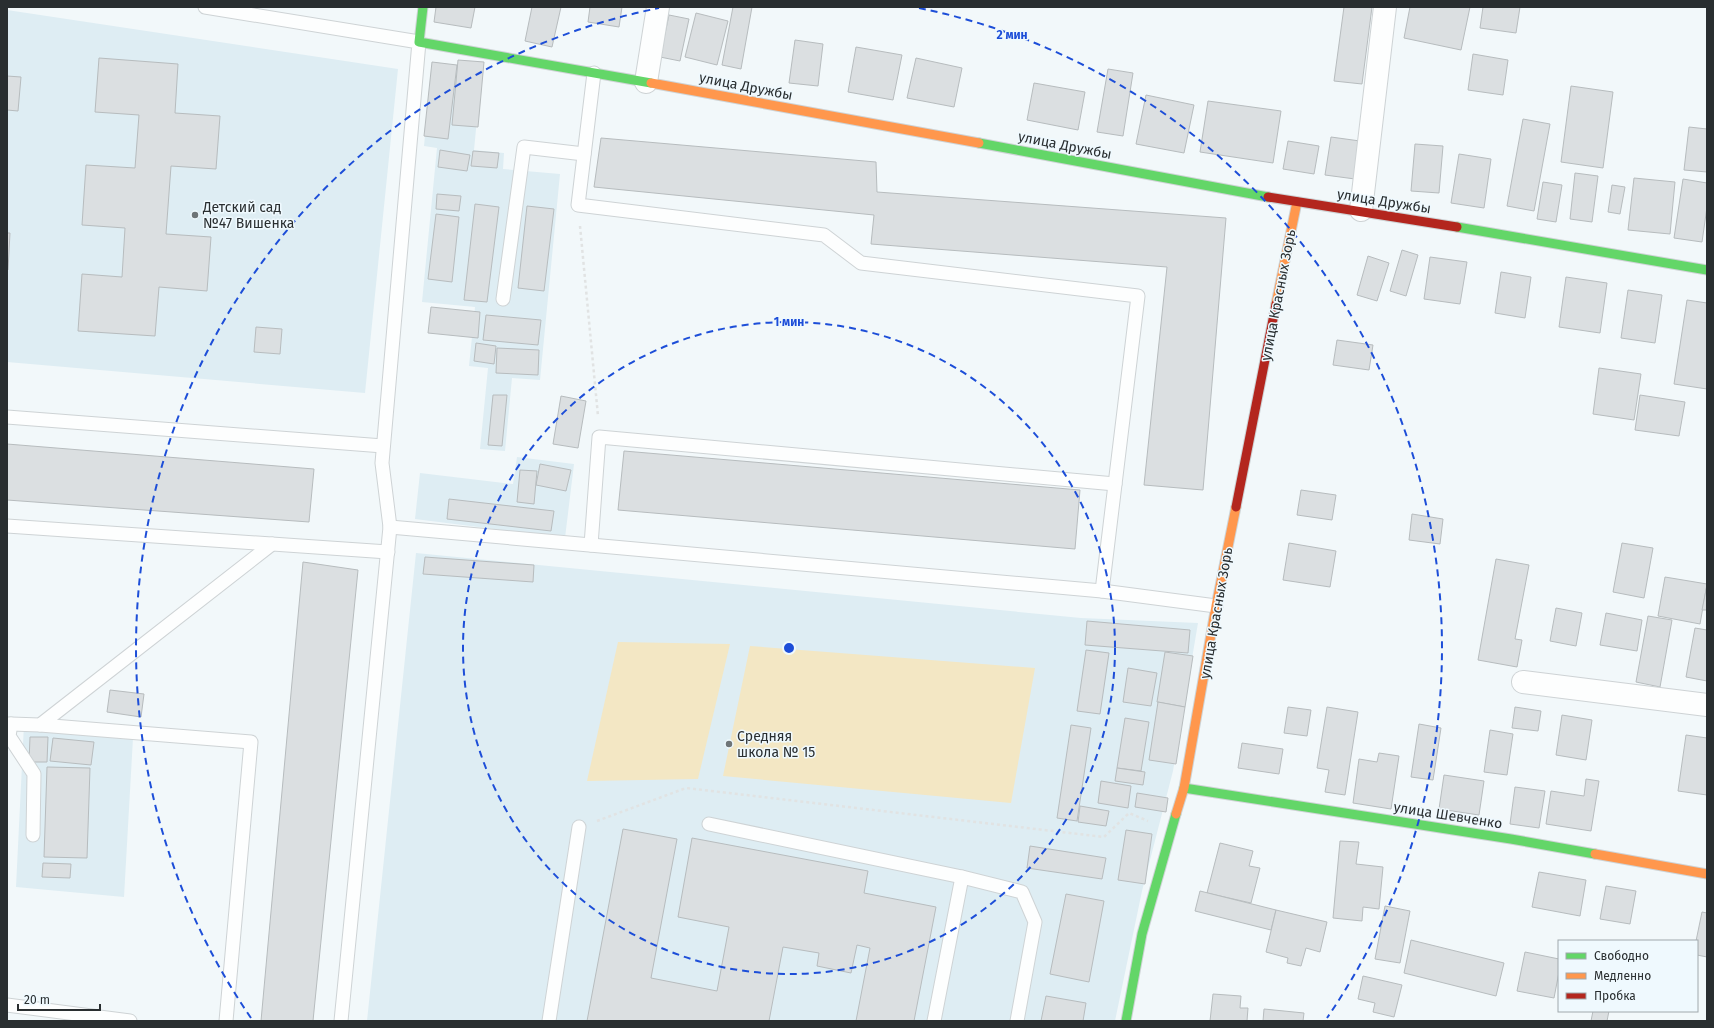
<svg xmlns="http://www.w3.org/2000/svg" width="1714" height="1028" font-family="'Fira Sans',sans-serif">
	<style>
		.built { fill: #deedf3 }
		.green { fill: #f3e7c4 }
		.building { fill: #dbdfe1; stroke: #b7bcbe }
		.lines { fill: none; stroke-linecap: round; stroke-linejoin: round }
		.lane-casing { stroke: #ced3d5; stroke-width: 15 }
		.street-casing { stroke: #ced3d5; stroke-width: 24 }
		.fast-casing { stroke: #ced3d5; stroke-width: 11 }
		.slow-casing { stroke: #ced3d5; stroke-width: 11 }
		.jam-casing { stroke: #ced3d5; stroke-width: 11 }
		.path { stroke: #e1e3e3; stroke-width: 2.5; stroke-dasharray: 3 3; stroke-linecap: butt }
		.lane { stroke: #fdfefe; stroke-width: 13 }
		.street { stroke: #fdfefe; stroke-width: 22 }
		.fast { stroke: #63d668; stroke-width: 9 }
		.slow { stroke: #ff974d; stroke-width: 9 }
		.jam { stroke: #b3261e; stroke-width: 9 }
		.ring { fill: none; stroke: #1d4ed8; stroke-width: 2; stroke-dasharray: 7 5 }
		.poi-dot { fill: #6f7577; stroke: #eff9fe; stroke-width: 1.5 }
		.labels { text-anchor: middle; stroke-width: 3; stroke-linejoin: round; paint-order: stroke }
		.street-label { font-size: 14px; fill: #292e30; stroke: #eff9fe }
		.poi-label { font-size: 14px; fill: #292e30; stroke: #eff9fe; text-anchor: start }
		.centre { fill: #1d4ed8; stroke: #eff9fe; stroke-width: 2 }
		.ring-label { font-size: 12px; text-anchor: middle; font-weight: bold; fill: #1d4ed8; stroke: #eff9fe; stroke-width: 3; stroke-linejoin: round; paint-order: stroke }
	</style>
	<rect width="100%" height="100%" fill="#f2f8fa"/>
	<g class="built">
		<polygon points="7,10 398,69 365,393 7,362"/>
		<polygon points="432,63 482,67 474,150 504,153 503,169 560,174 540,380 512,378 505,451 480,449 488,368 469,366 475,307 422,302 437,148 424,146"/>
		<polygon points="517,457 574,464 565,538 415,519 420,473 513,484"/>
		<polygon points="416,553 1081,618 1198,623 1173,771 1142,891 1115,1021 367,1021"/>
		<polygon points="24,724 133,738 124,897 16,887"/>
	</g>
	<g class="green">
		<polygon points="618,642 730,644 698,779 587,781"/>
		<polygon points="750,646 1035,668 1011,803 723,776"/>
	</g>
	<g class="building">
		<polygon points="436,7 475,7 471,28 434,22"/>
		<polygon points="532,7 561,7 552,47 525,41"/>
		<polygon points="590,7 622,7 619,27 588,22"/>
		<polygon points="733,7 752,7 741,69 722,65"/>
		<polygon points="1344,7 1372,7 1362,84 1334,81"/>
		<polygon points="1410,7 1470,7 1461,50 1404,38"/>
		<polygon points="1483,7 1520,7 1516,33 1480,28"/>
		<polygon points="696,13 728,21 717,65 685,57"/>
		<polygon points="669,15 689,19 680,61 660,57"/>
		<polygon points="795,40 823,44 818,86 789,83"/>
		<polygon points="856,47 902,55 893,100 848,92"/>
		<polygon points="1473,54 1508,60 1503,95 1468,90"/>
		<polygon points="99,58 178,64 175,113 220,116 216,169 171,166 166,234 211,237 207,291 159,287 155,336 78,331 82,274 122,277 125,228 82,225 86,165 135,168 139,115 95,112"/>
		<polygon points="916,58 962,68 954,107 907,98"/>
		<polygon points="458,60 484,62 478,127 452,125"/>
		<polygon points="432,62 457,65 448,139 424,136"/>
		<polygon points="1108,69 1133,73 1123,136 1097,132"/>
		<polygon points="7,76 21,77 18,111 7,110"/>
		<polygon points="1034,83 1085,92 1078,130 1027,120"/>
		<polygon points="1571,86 1613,92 1603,168 1561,162"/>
		<polygon points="1146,95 1194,105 1184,153 1136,144"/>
		<polygon points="1208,101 1281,111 1273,163 1200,152"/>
		<polygon points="1523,119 1550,124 1534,211 1507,206"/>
		<polygon points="1689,127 1707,129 1707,172 1684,170"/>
		<polygon points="1331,137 1360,141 1355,179 1325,175"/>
		<polygon points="601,138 876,162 877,192 1226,218 1203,490 1144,485 1167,267 871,244 874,215 594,187"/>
		<polygon points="1288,141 1319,146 1314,174 1283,169"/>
		<polygon points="1415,144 1443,146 1439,193 1411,191"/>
		<polygon points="440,150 470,155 467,171 438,167"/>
		<polygon points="473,151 499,153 497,168 471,166"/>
		<polygon points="1459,154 1491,159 1484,208 1451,203"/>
		<polygon points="1575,173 1598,176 1592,222 1570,219"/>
		<polygon points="1634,178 1675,182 1670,234 1628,230"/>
		<polygon points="1683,179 1707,183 1707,207 1702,242 1674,238"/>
		<polygon points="1543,182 1562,185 1556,222 1537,219"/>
		<polygon points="1612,185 1625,187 1620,214 1608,212"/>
		<polygon points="437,194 461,196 459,211 436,209"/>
		<polygon points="475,204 499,207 487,302 464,300"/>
		<polygon points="527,206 554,209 544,291 518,288"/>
		<polygon points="436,214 459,217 452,282 428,279"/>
		<polygon points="7,233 10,233 8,270 7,270"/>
		<polygon points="1402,250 1418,255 1406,296 1390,291"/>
		<polygon points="1368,256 1389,263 1377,301 1357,295"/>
		<polygon points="1430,257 1467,262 1460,304 1424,299"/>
		<polygon points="1501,272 1531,277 1525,318 1495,313"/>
		<polygon points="1566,277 1607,283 1600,333 1559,327"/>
		<polygon points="1628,290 1662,295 1655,343 1621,338"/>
		<polygon points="1687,300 1707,303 1707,389 1674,384"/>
		<polygon points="431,307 480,312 478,338 428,333"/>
		<polygon points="486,315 541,320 538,345 483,340"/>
		<polygon points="256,327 282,329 280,354 254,352"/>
		<polygon points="1337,340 1373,345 1369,370 1333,365"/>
		<polygon points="476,343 496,346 494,364 474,361"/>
		<polygon points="497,348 539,350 538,375 496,373"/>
		<polygon points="1599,368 1641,374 1634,420 1593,414"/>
		<polygon points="493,395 507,395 502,446 488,445"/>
		<polygon points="1640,395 1685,402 1679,436 1635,430"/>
		<polygon points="561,396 586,401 578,448 553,444"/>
		<polygon points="7,444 314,469 309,522 7,500"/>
		<polygon points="624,451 1080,490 1075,549 618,510"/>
		<polygon points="540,464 571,470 566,491 536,485"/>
		<polygon points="520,470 537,471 534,504 517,502"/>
		<polygon points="1301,490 1336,495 1332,520 1297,515"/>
		<polygon points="449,499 554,511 551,531 447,519"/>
		<polygon points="1412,514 1443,519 1440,544 1409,540"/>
		<polygon points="1289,543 1336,551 1330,587 1283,580"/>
		<polygon points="1622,543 1653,548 1644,598 1613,592"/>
		<polygon points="425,557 534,565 533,582 423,574"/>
		<polygon points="1496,559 1529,565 1515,639 1522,640 1517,667 1478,660"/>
		<polygon points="303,562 358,570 313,1021 261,1021"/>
		<polygon points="1665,577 1707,584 1700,624 1658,616"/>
		<polygon points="1707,585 1707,610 1702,610"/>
		<polygon points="1556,608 1582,613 1576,646 1550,641"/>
		<polygon points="1606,613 1642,620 1637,651 1600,645"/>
		<polygon points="1648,616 1672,620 1660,687 1636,682"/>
		<polygon points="1087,621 1190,630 1188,653 1085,645"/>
		<polygon points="1695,628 1707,630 1707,681 1686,677"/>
		<polygon points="1086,650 1109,653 1100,714 1077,711"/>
		<polygon points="1165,652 1193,656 1185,707 1157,702"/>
		<polygon points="1128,668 1157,673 1151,706 1123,702"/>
		<polygon points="110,690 144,694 141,717 107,712"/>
		<polygon points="1158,702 1185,707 1176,764 1149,760"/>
		<polygon points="1288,707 1311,710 1307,736 1284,733"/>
		<polygon points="1327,707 1358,712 1345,795 1325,792 1329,770 1317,768"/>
		<polygon points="1515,707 1541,711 1538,731 1512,728"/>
		<polygon points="1562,715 1592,720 1586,760 1556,755"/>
		<polygon points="1125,718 1149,722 1141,771 1117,768"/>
		<polygon points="1419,724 1441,728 1433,780 1411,777"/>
		<polygon points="1071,725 1091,728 1077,821 1057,818"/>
		<polygon points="1490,730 1513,734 1507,775 1484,772"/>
		<polygon points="1686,735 1707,738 1707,795 1678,791"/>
		<polygon points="30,737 48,737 47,762 29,762"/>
		<polygon points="53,738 94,742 91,765 50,761"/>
		<polygon points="1242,743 1283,749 1279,774 1238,768"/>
		<polygon points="1379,753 1399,756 1391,809 1353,803 1359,759 1377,762"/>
		<polygon points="47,767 90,768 87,858 44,857"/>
		<polygon points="1117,768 1145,772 1143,785 1115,781"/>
		<polygon points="1444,775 1484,781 1479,815 1439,809"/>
		<polygon points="1586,779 1599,781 1591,831 1546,824 1551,791 1584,796"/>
		<polygon points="1101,781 1131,786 1128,808 1098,803"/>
		<polygon points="1515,787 1545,791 1539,828 1510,824"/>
		<polygon points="1137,793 1168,798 1166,812 1135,807"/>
		<polygon points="1080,806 1109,811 1106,826 1078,822"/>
		<polygon points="623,829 677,839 651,978 717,991 729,927 678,917 692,838 868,871 864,893 936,907 914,1021 856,1021 870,948 857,945 851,973 817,966 819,953 783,947 769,1021 587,1021"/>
		<polygon points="1126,830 1152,834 1145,884 1118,880"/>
		<polygon points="1340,841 1359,842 1356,864 1383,867 1379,909 1363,907 1362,921 1333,918"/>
		<polygon points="1220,843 1253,851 1249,866 1260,868 1251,903 1207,893"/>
		<polygon points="1030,846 1106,858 1102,879 1027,868"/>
		<polygon points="43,863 71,864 70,878 42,877"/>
		<polygon points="1539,872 1586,880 1580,916 1532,907"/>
		<polygon points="1606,886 1636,891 1630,924 1600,919"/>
		<polygon points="1200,891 1276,910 1271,930 1195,911"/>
		<polygon points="1066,894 1104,901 1089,982 1050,974"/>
		<polygon points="1385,906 1410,911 1400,963 1375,959"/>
		<polygon points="1276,910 1327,922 1320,952 1306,948 1301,966 1287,963 1288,958 1266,952"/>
		<polygon points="1702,912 1707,913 1707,957 1697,955 1696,941"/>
		<polygon points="1411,940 1504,963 1496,996 1404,973"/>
		<polygon points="1525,952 1559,959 1559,972 1554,998 1517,991"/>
		<polygon points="1363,976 1402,985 1394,1017 1373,1012 1375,1003 1358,999"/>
		<polygon points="1213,994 1241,996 1240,1008 1248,1008 1247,1021 1210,1021"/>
		<polygon points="1046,996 1086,1003 1083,1021 1041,1021"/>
		<polygon points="1264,1009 1304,1013 1303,1021 1263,1021"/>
		<polygon points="1593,1011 1609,1011 1607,1021 1591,1021"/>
	</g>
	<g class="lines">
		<g class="lane-casing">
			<g id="lane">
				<polyline points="205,7 419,42 382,463 390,527 341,1021"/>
				<polyline points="594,73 578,205 824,235 861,263 1138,296 1102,591"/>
				<polyline points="503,299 524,147 584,154"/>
				<polyline points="7,417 383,446"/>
				<polyline points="7,526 388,552"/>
				<polyline points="390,527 1102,591 1216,606"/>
				<polyline points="591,545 599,437 1115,484"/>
				<polyline points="7,724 11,724 9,736 34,774 33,835"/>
				<polyline points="11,724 40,725 272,544"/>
				<polyline points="40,725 251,742 226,1021"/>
				<polyline points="709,824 962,877 934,1021"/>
				<polyline points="962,877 1022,892 1035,922 1017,1021"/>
				<polyline points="7,1005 130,1021"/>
				<polyline points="549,1021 579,827"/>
			</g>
		</g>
		<g class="street-casing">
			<g id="street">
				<polyline points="646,82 658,7"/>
				<polyline points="1361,210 1385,7"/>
				<polyline points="1523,682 1707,705"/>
			</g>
		</g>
		<g class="fast-casing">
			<g id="fast">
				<polyline points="423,7 419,42 651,83"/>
				<polyline points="979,143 1268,197"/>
				<polyline points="1457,227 1707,270"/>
				<polyline points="1184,788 1511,839 1595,854"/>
				<polyline points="1126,1021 1142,934 1176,814"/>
			</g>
		</g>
		<g class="slow-casing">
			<g id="slow">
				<polyline points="651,83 979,143"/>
				<polyline points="1276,304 1297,202"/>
				<polyline points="1176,814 1184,788 1216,606 1236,507"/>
				<polyline points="1595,854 1707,874"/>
			</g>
		</g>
		<g class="jam-casing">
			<g id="jam">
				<polyline points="1268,197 1457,227"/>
				<polyline points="1236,507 1276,304"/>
			</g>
		</g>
		<g class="path">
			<polyline points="580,226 598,416"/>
			<polyline points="597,821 686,788 1104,837 1129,813 1148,821"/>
		</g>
		<use href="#lane" class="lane"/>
		<use href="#street" class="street"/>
		<use href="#fast" class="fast"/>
		<use href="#slow" class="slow"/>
		<use href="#jam" class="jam"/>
	</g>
	<g class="ring">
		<circle cx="789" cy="648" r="326"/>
		<path d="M251 1018A653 653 0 0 1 659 8M919 8A653 653 0 0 1 1327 1018"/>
	</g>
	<g class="poi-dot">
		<circle cx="195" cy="215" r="4"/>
		<circle cx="729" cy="744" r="4"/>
	</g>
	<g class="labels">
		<g class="street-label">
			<text transform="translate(746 86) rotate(11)" y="5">улица Дружбы</text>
			<text transform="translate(1065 145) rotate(11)" y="5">улица Дружбы</text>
			<text transform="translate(1384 201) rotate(9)" y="5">улица Дружбы</text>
			<text transform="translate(1278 295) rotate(-79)" y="5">улица Красных Зорь</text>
			<text transform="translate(1216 613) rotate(-80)" y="5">улица Красных Зорь</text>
			<text transform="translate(1448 815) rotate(9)" y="5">улица Шевченко</text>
		</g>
		<g class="poi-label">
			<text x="203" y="212">Детский сад<tspan x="203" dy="16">№47 Вишенка</tspan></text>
			<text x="737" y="741">Средняя<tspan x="737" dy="16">школа № 15</tspan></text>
		</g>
	</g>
	<circle cx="789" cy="648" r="6" class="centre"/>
	<g class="ring-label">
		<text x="1012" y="39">2 мин</text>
		<text x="789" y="326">1 мин</text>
	</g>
	<rect width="1714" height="1028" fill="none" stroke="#292e30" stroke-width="16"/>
	<rect x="1558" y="940" width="140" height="72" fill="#eff9fe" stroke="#a0a8ac"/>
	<rect x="1566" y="953" width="20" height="6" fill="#63d668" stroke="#a0a8ac"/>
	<text x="1594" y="960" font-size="12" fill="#292e30">Свободно</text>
	<rect x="1566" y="973" width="20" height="6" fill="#ff974d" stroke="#a0a8ac"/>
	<text x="1594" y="980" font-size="12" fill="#292e30">Медленно</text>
	<rect x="1566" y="993" width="20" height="6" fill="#b3261e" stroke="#a0a8ac"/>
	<text x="1594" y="1000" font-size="12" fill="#292e30">Пробка</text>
	<path d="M18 1004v6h82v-6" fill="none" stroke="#292e30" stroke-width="2"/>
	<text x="24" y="1004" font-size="12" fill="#292e30" stroke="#eff9fe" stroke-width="3" paint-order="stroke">20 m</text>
</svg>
